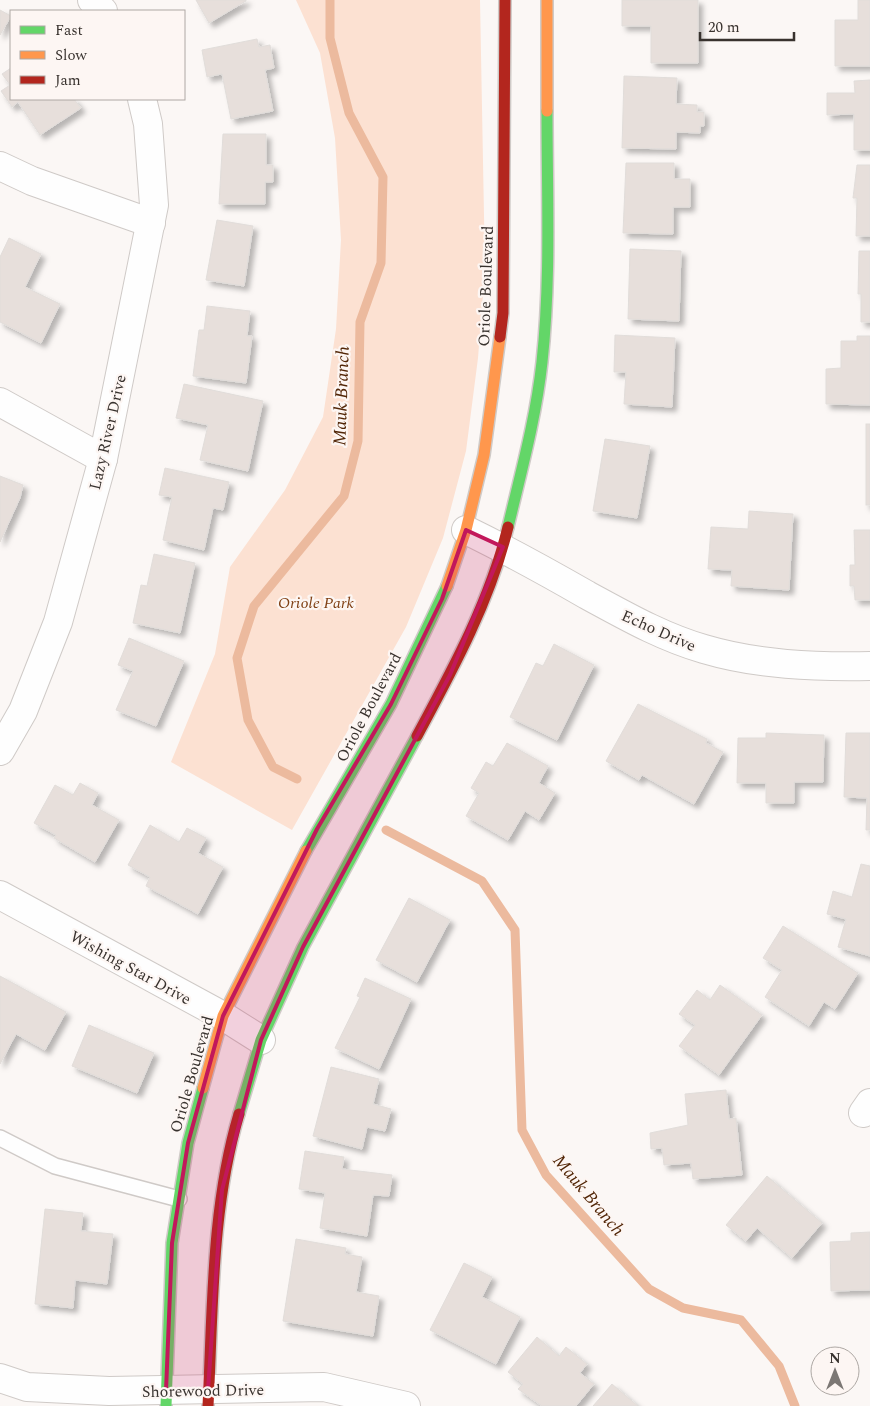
<svg xmlns="http://www.w3.org/2000/svg" width="870" height="1406" font-family="Spectral,serif">
	<style>
		.green { fill: #fce1d2 }
		.lines { fill: none; stroke-linecap: round; stroke-linejoin: round }
		.stream { stroke: #ecba9e; stroke-width: 9 }
		.building { fill: #e7dfdb; stroke: #e1ddda; filter: url(#shadow) }
		.lane-casing { stroke: #cfcac7; stroke-width: 18 }
		.street-casing { stroke: #cfcac7; stroke-width: 30 }
		.fast-casing { stroke: #cfcac7; stroke-width: 14 }
		.slow-casing { stroke: #cfcac7; stroke-width: 14 }
		.jam-casing { stroke: #cfcac7; stroke-width: 14 }
		.lane { stroke: #fefefe; stroke-width: 15 }
		.street { stroke: #fefefe; stroke-width: 28 }
		.fast { stroke: #63d668; stroke-width: 11 }
		.slow { stroke: #ff974d; stroke-width: 11 }
		.jam { stroke: #b3261e; stroke-width: 11 }
		.marked { fill: #c2185b; fill-opacity: 0.2; stroke: #c2185b; stroke-width: 4; stroke-linejoin: round }
		.labels { text-anchor: middle; stroke-width: 4.5; stroke-linejoin: round; paint-order: stroke }
		.street-label { font-size: 16px; fill: #38322e; stroke: #fdf6f3 }
		.park-label { font-size: 16px; font-style: italic; fill: #804014; stroke: #fdf6f3 }
		.water-label { font-size: 18px; font-style: italic; fill: #522607; stroke: #fdf6f3 }
	</style>
	<defs>
		<filter id="shadow"><feDropShadow dx="4.5" dy="4.5" stdDeviation="2.5" flood-color="#0004"/></filter>
	</defs>
	<rect width="100%" height="100%" fill="#fbf7f5"/>
	<polygon class="green" points="296,0 480,0 485,269 478,358 466,451 443,538 406,627 292,830 171,762 215,654 230,567 285,490 323,417 336,329 341,240 335,138 320,53"/>
	<g class="lines">
		<g class="stream">
			<polyline points="297,779 273,767 248,720 237,658 254,606 344,496 358,441 360,322 381,263 383,177 349,113 330,38 330,0"/>
			<polyline points="386,830 482,881 515,930 522,1130 546,1175 649,1289 683,1308 741,1320 779,1366 795,1406"/>
		</g>
	</g>
	<g class="building">
		<polygon points="196,0 246,0 246,1 209,23"/>
		<polygon points="622,0 698,0 698,63 651,63 651,26 622,26"/>
		<polygon points="858,0 870,0 870,66 835,66 835,20 858,20"/>
		<polygon points="0,10 11,16 0,35"/>
		<polygon points="257,39 259,47 270,45 274,68 265,70 273,111 231,119 222,74 207,77 202,50"/>
		<polygon points="11,68 11,99 74,99 81,108 40,135 18,102 12,107 1,91 10,85 2,74"/>
		<polygon points="624,76 677,78 676,104 697,105 697,112 704,112 704,126 700,126 700,133 676,132 676,149 622,148"/>
		<polygon points="870,80 870,150 854,150 854,114 827,115 827,93 855,93 854,81"/>
		<polygon points="223,134 266,134 266,165 273,165 273,182 265,182 265,204 219,204"/>
		<polygon points="626,163 674,163 674,179 690,179 690,207 673,207 673,234 623,233"/>
		<polygon points="857,165 870,165 870,236 856,236 857,198 853,198"/>
		<polygon points="217,220 253,226 244,286 206,280"/>
		<polygon points="9,238 41,254 25,287 60,304 41,343 0,322 0,257"/>
		<polygon points="630,249 681,251 679,321 628,319"/>
		<polygon points="859,251 870,251 870,322 861,322 861,294 858,294"/>
		<polygon points="207,306 250,311 247,336 252,336 246,383 193,376 199,330 204,330"/>
		<polygon points="615,335 675,338 672,407 624,404 626,372 614,372"/>
		<polygon points="857,336 870,336 870,405 826,404 826,369 841,368 841,341 857,341"/>
		<polygon points="184,384 263,401 248,471 200,460 208,425 176,418"/>
		<rect x="866" y="424" width="4" height="81"/>
		<polygon points="605,439 650,446 637,518 593,511"/>
		<polygon points="165,468 229,482 223,510 213,508 204,550 163,540 172,497 159,495"/>
		<polygon points="0,476 23,485 20,498 0,542"/>
		<polygon points="749,511 793,514 789,590 731,586 732,570 708,569 711,527 748,529"/>
		<polygon points="854,530 870,530 870,600 855,600 854,586 850,586 850,565 855,565"/>
		<polygon points="154,554 195,563 180,633 133,623 141,585 147,586"/>
		<polygon points="129,638 184,661 156,726 116,710 133,671 118,665"/>
		<polygon points="554,644 594,665 557,740 510,717 536,663 543,666"/>
		<polygon points="638,704 707,739 706,743 723,752 694,804 642,775 639,780 606,761"/>
		<polygon points="766,733 824,735 823,782 794,782 794,803 766,803 766,783 737,783 738,738 766,738"/>
		<polygon points="846,733 870,733 870,830 866,830 867,798 844,797"/>
		<polygon points="507,743 548,766 539,783 555,793 539,820 525,811 508,840 466,816 479,793 471,788 486,762 493,766"/>
		<polygon points="80,783 98,793 92,805 119,820 95,862 54,838 56,835 34,823 55,785 73,795"/>
		<polygon points="150,825 179,842 187,828 206,838 198,853 223,867 198,914 146,886 150,877 128,865"/>
		<polygon points="861,864 870,866 870,956 838,947 846,919 827,914 833,891 852,897"/>
		<polygon points="409,898 450,920 417,982 376,960"/>
		<polygon points="783,926 858,973 835,1009 824,1002 809,1026 765,997 782,970 763,958"/>
		<polygon points="0,976 66,1012 45,1050 16,1034 0,1064"/>
		<polygon points="365,978 411,999 379,1069 335,1048 360,997 357,996"/>
		<polygon points="720,985 762,1015 719,1075 679,1046 695,1025 679,1014 697,990 710,1000"/>
		<polygon points="89,1025 154,1053 137,1093 72,1066"/>
		<polygon points="331,1067 379,1079 373,1104 391,1109 385,1131 367,1127 362,1149 313,1136"/>
		<polygon points="726,1090 729,1119 736,1118 742,1175 693,1179 691,1163 664,1165 662,1148 651,1149 650,1133 688,1125 685,1094"/>
		<polygon points="305,1151 344,1157 342,1169 392,1175 389,1196 373,1195 367,1236 320,1228 325,1193 299,1189"/>
		<polygon points="767,1176 822,1223 792,1258 757,1228 746,1241 726,1225"/>
		<polygon points="45,1209 83,1213 81,1231 113,1234 107,1284 75,1280 73,1308 35,1304"/>
		<polygon points="870,1232 870,1290 831,1291 830,1242 851,1241 851,1233"/>
		<polygon points="296,1239 346,1248 345,1254 362,1257 356,1292 379,1296 373,1336 283,1321"/>
		<polygon points="464,1263 492,1277 482,1297 520,1317 496,1364 430,1330"/>
		<polygon points="537,1337 559,1356 566,1347 587,1364 580,1373 594,1384 576,1406 542,1406 518,1389 523,1384 508,1372"/>
		<polygon points="612,1384 638,1406 593,1406"/>
	</g>
	<g class="lines">
		<g class="lane-casing">
			<polyline id="lane" points="0,1138 55,1166 179,1199"/>
		</g>
		<g class="street-casing">
			<g id="street">
				<polyline points="92,0 103,11"/>
				<polyline points="0,166 32,181 151,223"/>
				<polyline points="0,402 103,459"/>
				<path d="M466,530c41,20 81,42 121,65 37,20 75,42 117,54 54,16 110,18 166,17"/>
				<polyline points="0,751 23,711 58,622 103,459 154,205 148,124 142,99"/>
				<polyline points="0,895 223,1016 261,1040"/>
				<polyline points="863,1113 870,1103"/>
				<polyline points="0,1378 27,1387 109,1391 324,1387 406,1406"/>
			</g>
		</g>
		<g class="fast-casing">
			<g id="fast">
				<path d="M508,527c13,-55 28,-109 34,-165 9,-83 5,-167 5,-251"/>
				<polyline points="306,851 391,704 447,586"/>
				<polyline points="239,1114 261,1040 303,947 417,736"/>
				<polyline points="166,1406 172,1243 188,1143 203,1088"/>
			</g>
		</g>
		<g class="slow-casing">
			<g id="slow">
				<polyline points="547,0 547,111"/>
				<polyline points="447,586 466,530 484,455 500,337"/>
				<polyline points="203,1088 223,1016 306,851"/>
			</g>
		</g>
		<g class="jam-casing">
			<g id="jam">
				<polyline points="500,337 503,313 505,0"/>
				<path d="M417,736c36,-67 73,-135 91,-209"/>
				<path d="M208,1406c5,-97 3,-198 31,-292"/>
			</g>
		</g>
		<use href="#lane" class="lane"/>
		<use href="#street" class="street"/>
		<use href="#fast" class="fast"/>
		<use href="#slow" class="slow"/>
		<use href="#jam" class="jam"/>
	</g>
	<path class="marked" d="M466,530l37,17 -53,128 -147,272 -42,93 -39,150 -14,200 -42,1 6,-148 16,-100 35,-127 94,-187 74,-125 51,-105z"/>
	<g class="labels">
		<g class="street-label">
			<text transform="translate(485 286) rotate(-88)" y="6">Oriole Boulevard</text>
			<text transform="translate(107 432) rotate(-77)" y="6">Lazy River Drive</text>
			<text transform="translate(659 630) rotate(24)" y="6">Echo Drive</text>
			<text transform="translate(368 707) rotate(-62)" y="6">Oriole Boulevard</text>
			<text transform="translate(131 967) rotate(29)" y="6">Wishing Star Drive</text>
			<text transform="translate(191 1074) rotate(-74)" y="6">Oriole Boulevard</text>
			<text transform="translate(203 1390) rotate(-1)" y="6">Shorewood Drive</text>
		</g>
		<g class="park-label">
			<text x="316" y="608">Oriole Park</text>
		</g>
		<g class="water-label">
			<text transform="translate(341 396) rotate(-88)" y="6">Mauk Branch</text>
			<text transform="translate(589 1195) rotate(50)" y="6">Mauk Branch</text>
		</g>
	</g>
	<rect x="10" y="10" width="175" height="90" fill="#fdf6f3" stroke="#aea8a4"/>
	<rect x="20" y="26" width="25" height="8" fill="#63d668" stroke="#aea8a4"/>
	<text x="55" y="35" font-size="15" fill="#38322e">Fast</text>
	<rect x="20" y="51" width="25" height="8" fill="#ff974d" stroke="#aea8a4"/>
	<text x="55" y="60" font-size="15" fill="#38322e">Slow</text>
	<rect x="20" y="76" width="25" height="8" fill="#b3261e" stroke="#aea8a4"/>
	<text x="55" y="85" font-size="15" fill="#38322e">Jam</text>
	<g transform="translate(835 1371)"><circle r="24" fill="#fdf6f3" stroke="#aea8a4"/>
	<path d="M0-4L9 19L0 12L-9 19Z" fill="#7c7774"/>
	<text y="-8" font-size="14" font-weight="bold" text-anchor="middle" fill="#38322e">N</text>
	</g>
	<path d="M700 32v8h94v-8" fill="none" stroke="#38322e" stroke-width="2.5"/>
	<text x="708" y="32" font-size="15" fill="#38322e" stroke="#fdf6f3" stroke-width="4" paint-order="stroke">20 m</text>
</svg>
